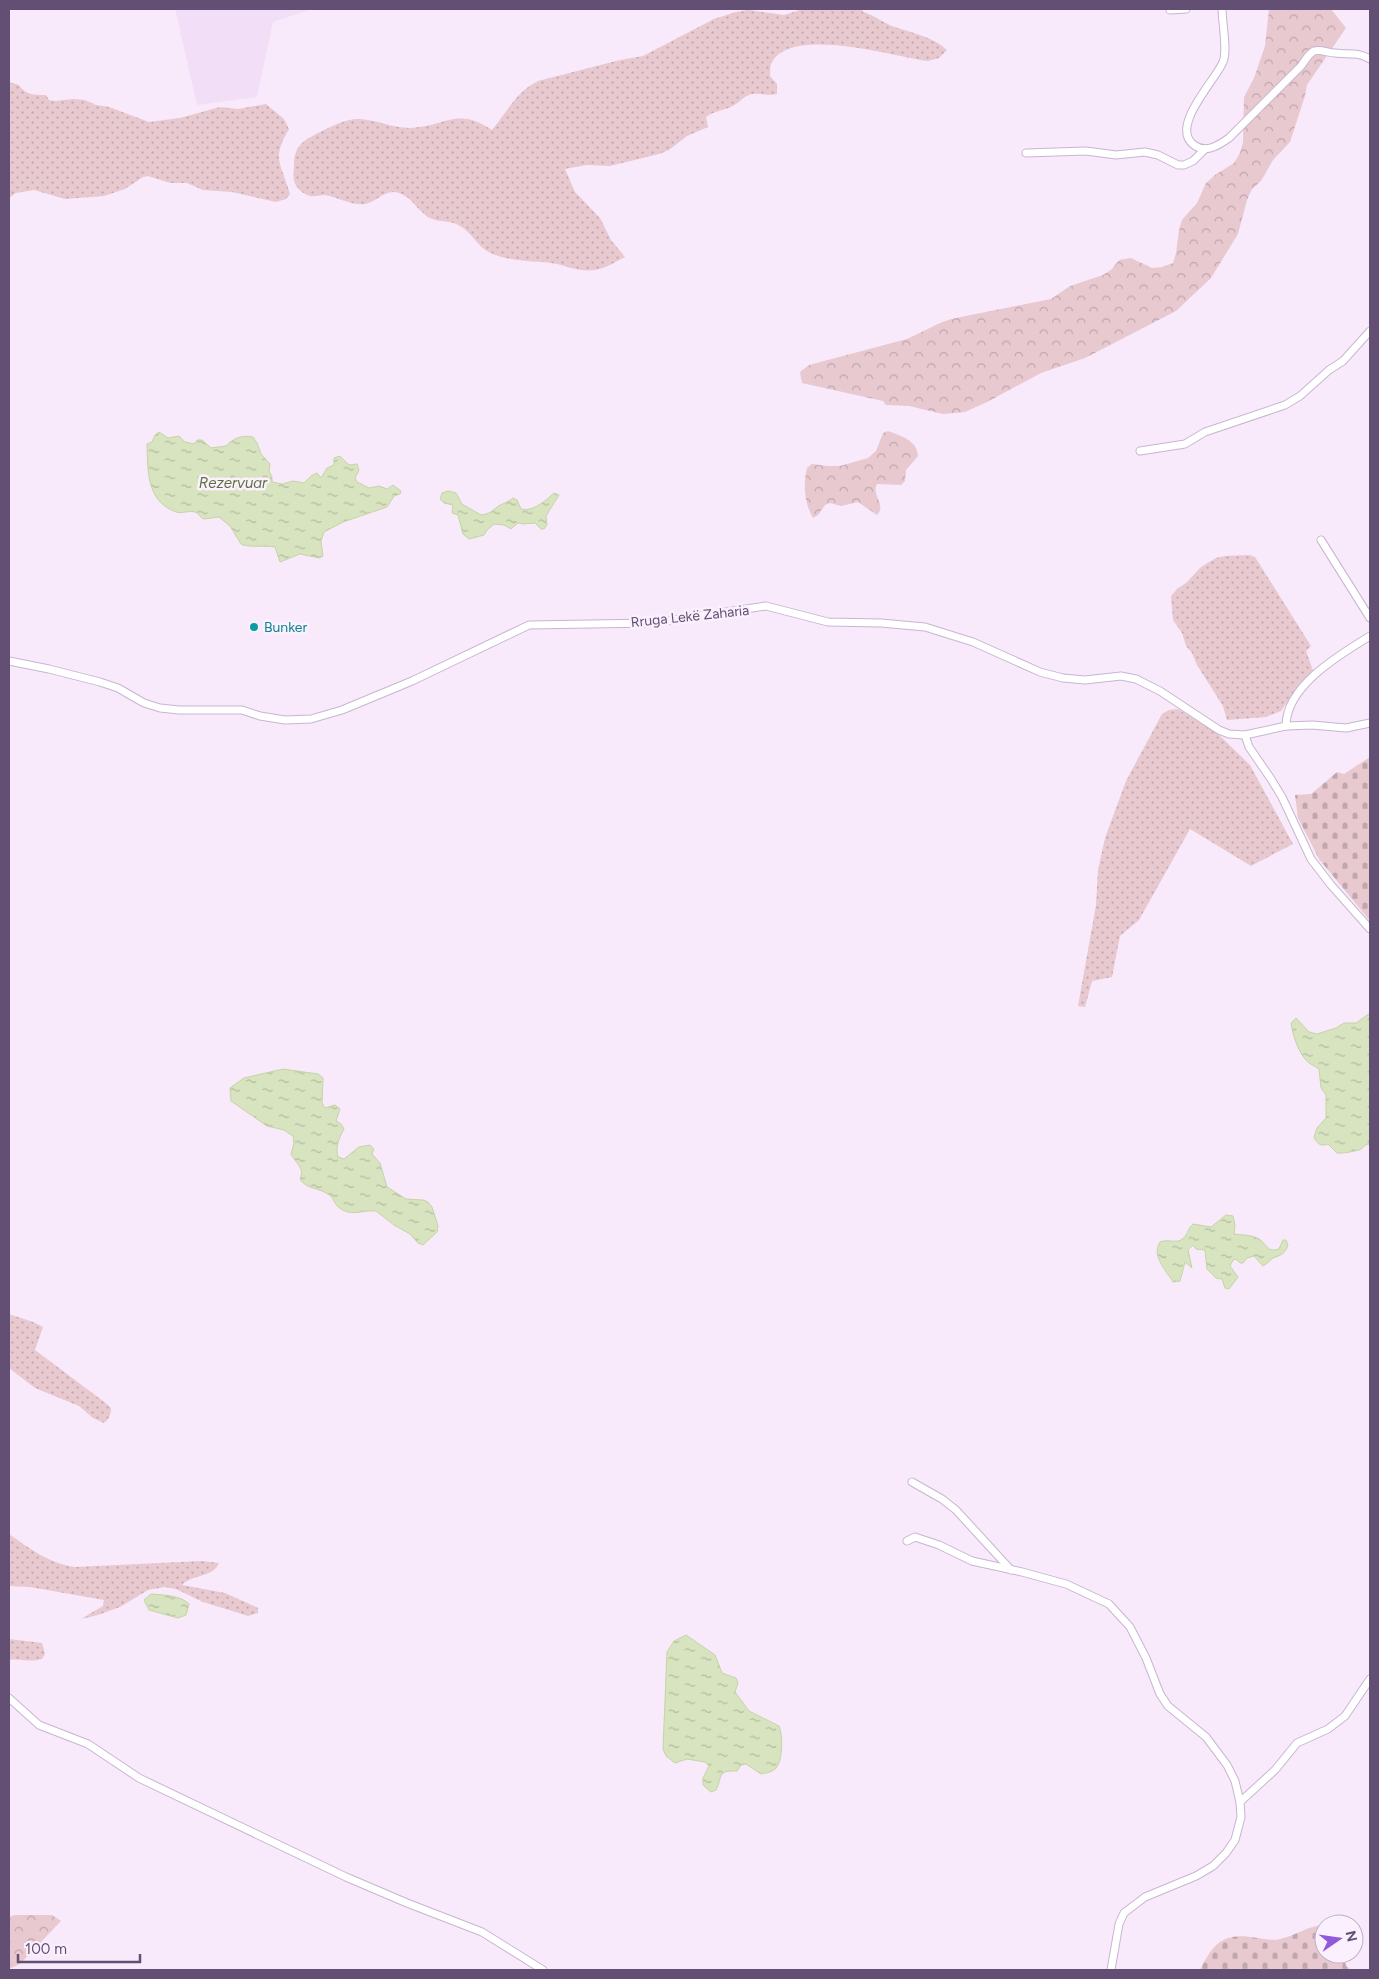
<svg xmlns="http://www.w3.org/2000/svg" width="1379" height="1979" font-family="Figtree,sans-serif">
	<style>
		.residential { fill: #f2dff7 }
		.grass { fill: url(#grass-dots) }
		.forest { fill: url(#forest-crowns) }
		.cemetery { fill: url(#cemetery-stones) }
		.water { fill: url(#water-ripples); stroke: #c4d5a6 }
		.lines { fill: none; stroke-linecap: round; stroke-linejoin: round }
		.street-casing { stroke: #c8b5d2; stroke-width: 9 }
		.street { stroke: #fff; stroke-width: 7 }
		.culture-dot { fill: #0f9aa8; stroke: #fbf0fe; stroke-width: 2 }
		.labels { text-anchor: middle; stroke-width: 5; stroke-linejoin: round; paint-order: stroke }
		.street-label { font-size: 14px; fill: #644f74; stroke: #fbf0fe }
		.culture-label { font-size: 14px; fill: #0d838f; stroke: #fbf0fe; text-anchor: start }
		.water-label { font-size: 15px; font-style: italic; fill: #5e7140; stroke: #fbf0fe }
	</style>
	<defs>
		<pattern id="grass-dots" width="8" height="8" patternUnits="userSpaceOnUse" patternTransform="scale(1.25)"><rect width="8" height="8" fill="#e8c9cf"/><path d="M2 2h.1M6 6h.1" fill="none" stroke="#c0a6ad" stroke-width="1.8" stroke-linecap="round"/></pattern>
		<pattern id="forest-crowns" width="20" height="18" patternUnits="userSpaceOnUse" patternTransform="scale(1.25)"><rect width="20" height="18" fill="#e8c9cf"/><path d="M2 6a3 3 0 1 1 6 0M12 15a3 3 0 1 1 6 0" fill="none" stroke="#c0a6ad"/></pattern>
		<pattern id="cemetery-stones" width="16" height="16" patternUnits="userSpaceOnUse" patternTransform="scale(1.25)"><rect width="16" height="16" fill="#e8c9cf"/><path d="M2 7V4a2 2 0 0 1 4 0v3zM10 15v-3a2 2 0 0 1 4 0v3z" fill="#c0a6ad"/></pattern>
		<pattern id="water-ripples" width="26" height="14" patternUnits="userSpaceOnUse" patternTransform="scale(1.25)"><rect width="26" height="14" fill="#d7e4bf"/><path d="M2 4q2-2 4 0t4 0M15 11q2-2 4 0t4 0" fill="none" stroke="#b2bba0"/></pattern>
	</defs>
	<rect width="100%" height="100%" fill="#f8eafb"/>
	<polygon class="residential" points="175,9 312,9 273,22 257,97 197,105"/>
	<g class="grass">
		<path d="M803,9h59l1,3c11,3 19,10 29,14 19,7 40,10 55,24l-8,8 -11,3c-33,-4 -139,-37 -157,3 -1,3 -1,8 -1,12l7,8v10c-8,2 -17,-1 -24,0 -8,1 -11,6 -17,10 -10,7 -21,6 -30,13l2,10 -21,9 -18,14 -10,4 -49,12 -24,-1 -21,4 10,23 25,26 11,22 14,17c-10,5 -20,12 -31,13 -13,2 -25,-3 -37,-6 -22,-4 -50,-1 -70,-13 -11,-7 -16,-19 -27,-25 -11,-7 -23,-3 -32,-9 -11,-7 -16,-20 -29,-24 -14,-5 -22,9 -34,11 -14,2 -27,-7 -40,-9 -5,0 -11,2 -15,1 -7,-2 -14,-8 -16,-15 -1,-5 0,-11 0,-15 0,-24 13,-27 32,-37 9,-4 21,-10 32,-10 17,0 34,9 51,9 37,-1 47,-22 83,2 15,-18 24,-38 46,-49l82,-21 23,-4 71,-37 22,-7 12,-2 36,5z"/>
		<path d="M9,82l10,3c6,10 15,10 27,10l3,5 6,1 18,-2 12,1 11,5 13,2 40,15 31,-4 40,-11 18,2 28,-5 18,15 5,10c-18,30 -8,34 1,65l-4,5 -10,3 -44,-10 -29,-2 -16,-7h-17l-22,-7 -5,1 -18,12 -21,7 -39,3 -31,-9 -18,3 -7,5z"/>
		<polygon points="1225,556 1249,555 1255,557 1311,646 1306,651 1314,673 1296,689 1281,711 1266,717 1227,720 1223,706 1197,665 1192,653 1186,646 1182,633 1173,620 1171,596 1177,589 1186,583 1201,567 1216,558"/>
		<polygon points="1178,709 1217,733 1250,765 1293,844 1251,866 1190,829 1139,920 1120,936 1112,977 1092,981 1085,1007 1078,1006 1096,905 1098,870 1105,838 1126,781 1162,714 1169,710"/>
		<path d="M9,1314l24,8 10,5 -8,23 72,54 4,4c0,7 -2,11 -7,15l-11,-5 -14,-12 -44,-18 -26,-20z"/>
		<path d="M9,1534c20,14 41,30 66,33l127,-6 17,2c-6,15 -27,11 -37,22l43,8 33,15v5l-10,3 -6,-2 -39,-12 -27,-13 -11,-2 -17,3 -28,17 -22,8 -17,4 22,-13 1,-6 -74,-13 -21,-1z"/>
		<path d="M9,1639l33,4 3,11 -3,5c-15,4 -20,-1 -33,1z"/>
	</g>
	<g class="forest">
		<polygon points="1269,9 1331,9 1346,28 1307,85 1305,96 1290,142 1273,160 1261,181 1252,189 1247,200 1238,234 1211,278 1176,311 1085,358 1041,373 987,402 965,412 943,414 909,406 886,405 883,401 802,383 800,372 809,365 907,339 940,323 951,319 1051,299 1070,286 1103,275 1112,269 1119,260 1131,258 1152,268 1162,267 1173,263 1176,253 1179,230 1182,220 1197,203 1206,183 1215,175 1234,163 1240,153 1243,142 1244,97 1254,78 1265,46"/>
		<path d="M888,431c13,5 29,9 30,25l-12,14 -1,11 -4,4 -24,-1c-6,12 10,20 0,31l-19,-13 -17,4 -11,-3 -5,2 -7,10 -5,3c-9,-15 -10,-34 -6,-50l5,-4 16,2h12l28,-8 8,-7 7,-18z"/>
		<polygon points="14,1915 52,1915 61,1921 20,1964 9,1969 9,1917"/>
	</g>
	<g class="cemetery">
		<polygon points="1370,757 1370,921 1319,859 1298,818 1295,795 1311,794 1337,772 1344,774"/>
		<path d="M1324,1925v29h20l2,12 5,4h-151c14,-28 24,-38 57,-32 7,1 16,3 23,1 15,-3 27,-13 44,-14z"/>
	</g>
	<g class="water">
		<path d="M159,432l9,6 11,-2 6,6 9,2 3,-4h5l9,8 15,-2c8,-8 15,-11 27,-9l4,6 4,11 9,10 -1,7 3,6v5l10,2 11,-3 11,2 7,-7 6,-3 4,5 6,-10 7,-3v-7l6,-2 9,9 8,-1 2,6 -4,8 2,4 12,6 10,-2 8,3 6,-4 8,6 -1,3 -6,2 -7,11 -44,15 -19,10 -3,9 2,15 -4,2 -19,-4 -20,8 -5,-15c-10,-2 -27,1 -34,-3l-11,-18 -11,-9 -15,2c-4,-1 -4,-5 -9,-7 -6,-2 -12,2 -19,0 -30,-11 -28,-41 -29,-68l5,-2 3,-7z"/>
		<path d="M448,491l8,2 6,11 19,11c8,-1 10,-3 16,-8 4,-3 10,-4 16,-9l4,2 4,9c12,3 24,-8 33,-16l5,2 -13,21 1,9 -3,4h-3l-6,-6 -11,1 -6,-1 -7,6 -7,-4 -10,-1 -7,6 -3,5 -15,4 -6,-5 -5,-19 -6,-2 1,-8 -9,-2 -4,-4 2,-6z"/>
		<path d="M1370,1013v131c-6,0 -6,4 -11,6 -4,1 -18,4 -22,3l-9,-9c-7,3 -11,0 -14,-7l3,-9 9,-10v-23l-5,-7 -2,-19c-4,-3 -10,-5 -13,-9 -9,-10 -13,-25 -15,-37l5,-5 13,14 8,2 19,-6 8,-5h12z"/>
		<path d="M283,1069l35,5 5,4 -1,25 3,5 10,-3 5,4 -4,12 5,3 3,5c-5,9 -9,18 -6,28l6,2 15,-12 11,-2 4,4 -2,5 8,9 7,24 19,12 17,1 5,2 4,5 6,19 -1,6 -14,13 -5,-2 -8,-9 -16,-9 -18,-14c-10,-1 -19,3 -28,1 -15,-4 -12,-13 -20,-18 -9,-6 -22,-5 -28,-15 5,-12 -4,-15 -9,-25l3,-11 -1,-7 -9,-6 -17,-4 -36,-25 -1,-13 14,-10z"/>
		<path d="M1226,1215l7,1 2,9 -1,9c7,1 19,1 25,5 8,5 8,14 20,10l4,-9h3l2,5c-3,9 -7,10 -15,13 -3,2 -6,6 -10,8l-9,-10 -7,2 -4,5h-3l-4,-4 -3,1 -3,6 8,11 -9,12 -4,-1 -3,-9 -6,-1 -9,-9 -2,-19 -9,-1 -3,-4 -5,5 4,18 -7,-6 -5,19 -7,1c-7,-12 -22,-26 -13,-40 7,-3 15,1 21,-2 6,-3 7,-12 12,-16l18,3z"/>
		<path d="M151,1594c12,1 29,1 38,10l-3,11 -8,3 -29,-8 -5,-10z"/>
		<path d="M686,1635l29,20 7,18 14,5 2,5 -3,9 14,19 30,15c4,8 4,35 -3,42 -3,4 -10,5 -15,6l-15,-10 -5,1 -4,6c-21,-1 -14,6 -21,19l-5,2 -8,-7v-7l6,-12 -4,-4 -18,-3 -12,4 -9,-7 -3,-7 4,-97 7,-11z"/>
	</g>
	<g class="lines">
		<g class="street-casing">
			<g id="street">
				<path d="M1222,9c0,13 6,42 1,53 -8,19 -54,65 -29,83 12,9 25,0 35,-7l72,-72c4,-5 7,-12 13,-15 7,-2 14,2 21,2 14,2 21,-2 35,6"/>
				<polyline points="1170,10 1186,9"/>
				<polyline points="1026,153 1086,151 1116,155 1145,152 1158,155 1178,165 1184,165 1193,161 1205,149"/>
				<polyline points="1140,451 1185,444 1205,432 1285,405 1300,396 1329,370 1343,361 1370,331"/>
				<polyline points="1321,540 1370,618"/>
				<polyline points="9,661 49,669 100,682 118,688 144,703 160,708 179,710 242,710 260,716 285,720 311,719 342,710 412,681 529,625 653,623 766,606 828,622 881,623 925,627 973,642 1040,672 1063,678 1085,680 1121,676 1136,679 1160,691 1219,730 1229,734 1245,735 1286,726 1312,725 1346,728 1370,723"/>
				<path d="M1286,726c0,-40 53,-71 84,-90"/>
				<polyline points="1245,735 1249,747 1271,779 1282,797 1311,859 1331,885 1370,929"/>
				<polyline points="912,1482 942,1499 956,1510 1011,1570"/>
				<polyline points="907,1541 915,1537 939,1545 972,1561 1022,1572 1066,1584 1109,1604 1130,1627 1146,1658 1160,1694 1168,1706 1206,1737 1227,1765 1235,1781 1240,1802 1241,1817 1235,1840 1226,1853 1213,1866 1196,1876 1145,1897 1124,1913 1119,1924 1111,1970"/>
				<polyline points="9,1698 39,1725 88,1744 139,1778 346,1877 407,1903 482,1932 543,1970"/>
				<polyline points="1240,1802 1275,1770 1297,1743 1328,1729 1345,1716 1370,1679"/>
			</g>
		</g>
		<use href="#street" class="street"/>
	</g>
	<circle class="culture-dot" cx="254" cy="627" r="5"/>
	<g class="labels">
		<g class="street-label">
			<text transform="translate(690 616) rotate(-6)" y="5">Rruga Lekë Zaharia</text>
		</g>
		<g class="culture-label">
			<text x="264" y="632">Bunker</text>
		</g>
		<g class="water-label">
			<text x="233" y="488">Rezervuar</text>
		</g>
	</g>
	<rect width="1379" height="1979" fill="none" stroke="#644f74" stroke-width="20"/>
	<g transform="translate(1339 1939) rotate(77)"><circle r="24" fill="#fbf0fe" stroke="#bfb0c7"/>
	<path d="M0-4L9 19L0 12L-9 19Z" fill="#9259db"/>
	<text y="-8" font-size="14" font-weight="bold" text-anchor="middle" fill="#644f74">N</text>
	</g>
	<path d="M18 1954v8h122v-8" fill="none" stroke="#644f74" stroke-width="2.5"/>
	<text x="25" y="1954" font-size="15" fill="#644f74" stroke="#fbf0fe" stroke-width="4" paint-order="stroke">100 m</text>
</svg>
